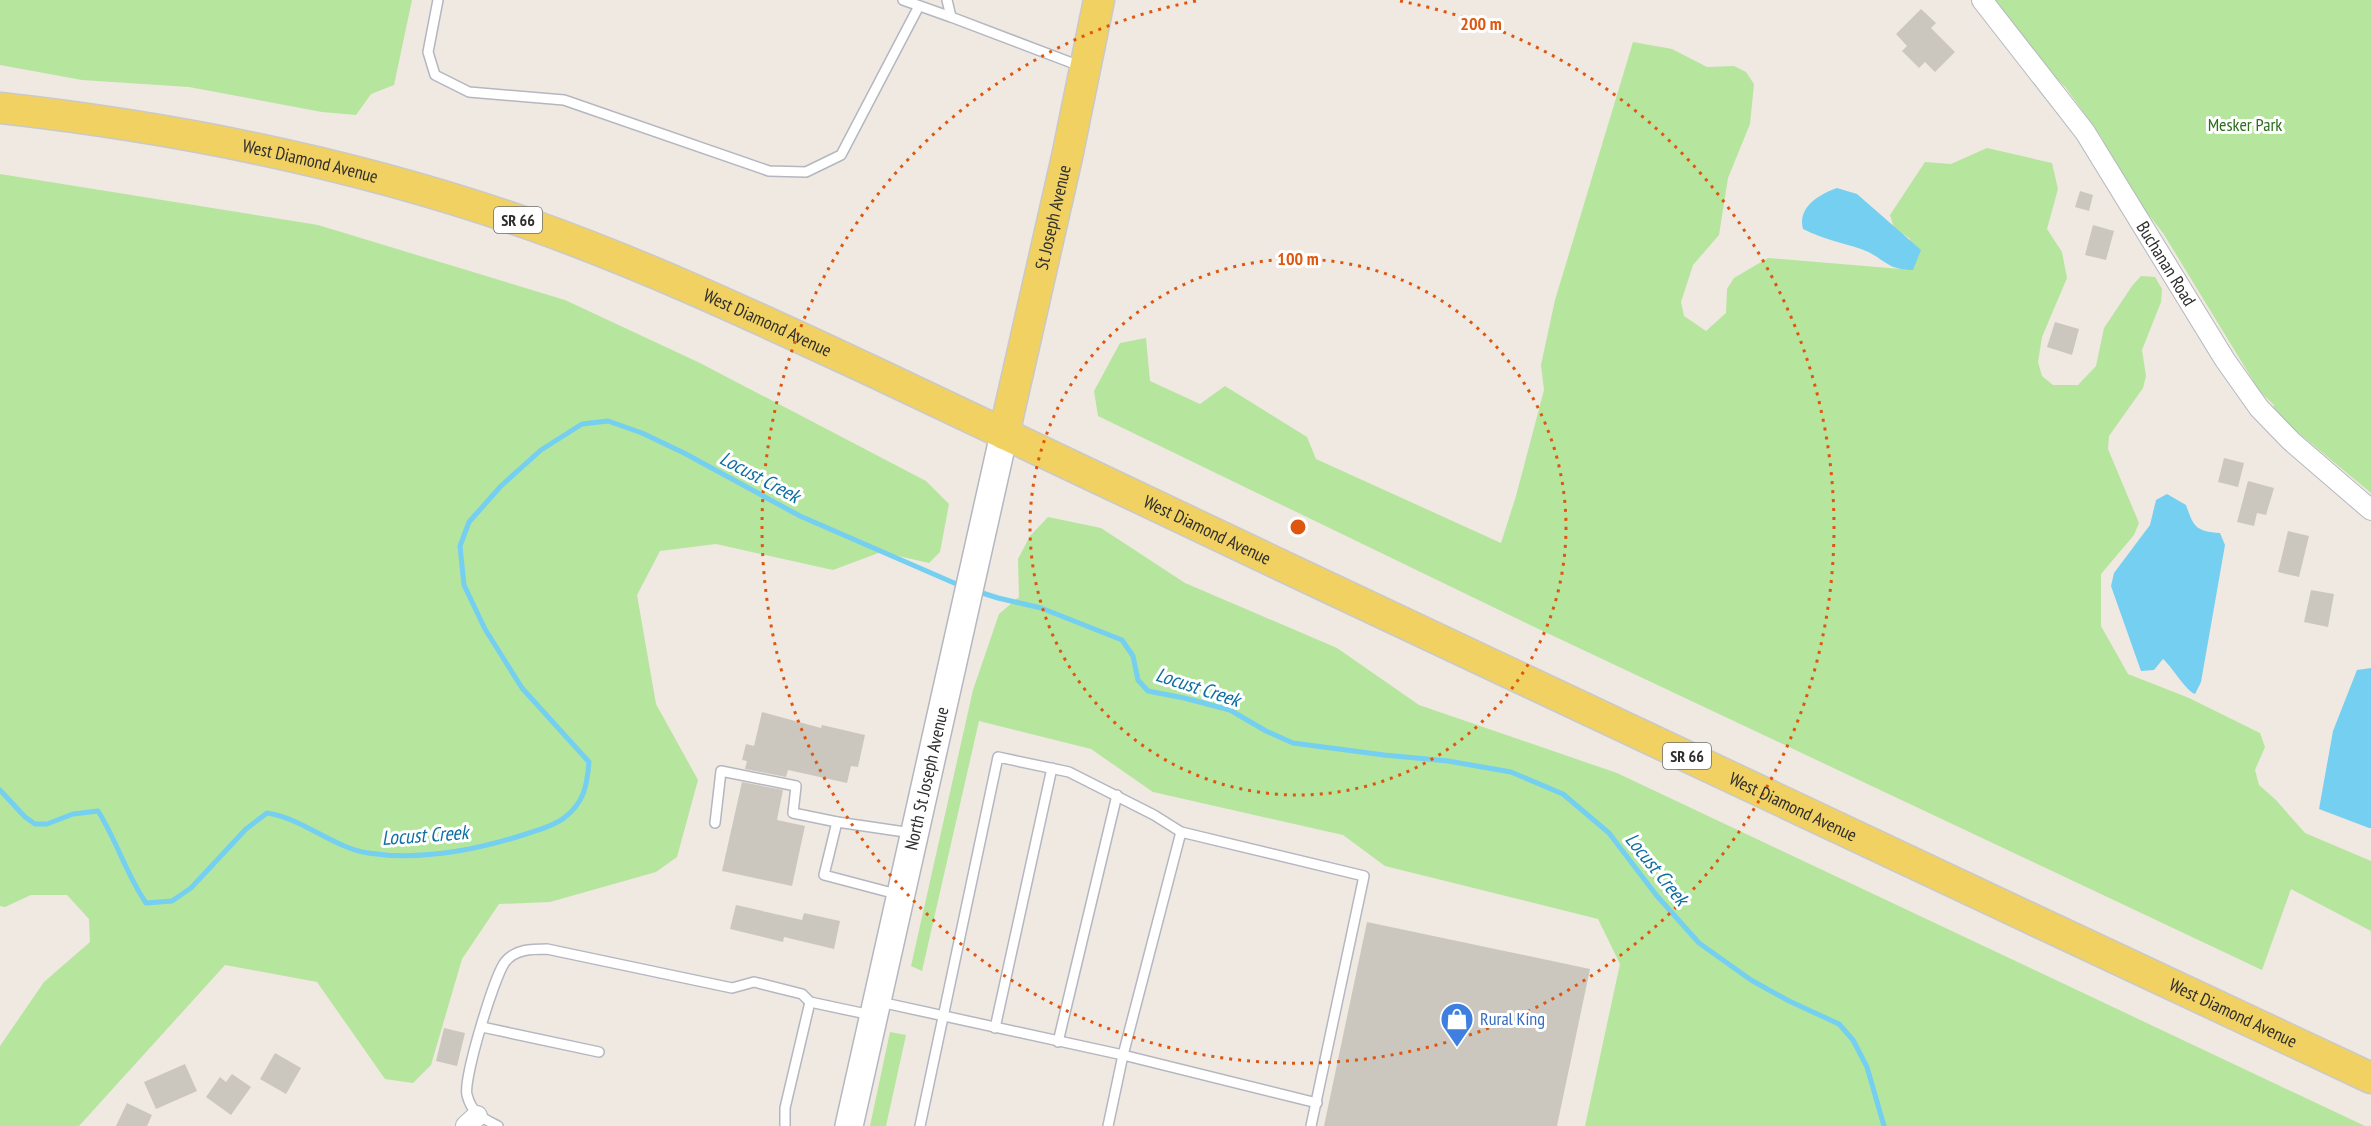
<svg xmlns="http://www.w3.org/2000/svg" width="2371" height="1126" font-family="'PT Sans Narrow',sans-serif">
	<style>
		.green { fill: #b6e59e }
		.water { fill: #75cff0 }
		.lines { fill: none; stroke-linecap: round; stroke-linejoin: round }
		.stream { stroke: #75cff0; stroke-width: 5 }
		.building { fill: #cbc7bf }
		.lane-casing { stroke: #b4b7c1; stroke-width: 12 }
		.street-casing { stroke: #b4b7c1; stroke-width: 22 }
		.secondary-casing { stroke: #b4b7c1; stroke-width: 30 }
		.primary-casing { stroke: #c9c9c9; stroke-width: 33 }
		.lane { stroke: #fff; stroke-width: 9 }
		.street { stroke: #fff; stroke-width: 20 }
		.secondary { stroke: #fff; stroke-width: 27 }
		.primary { stroke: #f2d163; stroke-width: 30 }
		.ring { fill: none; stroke: #df570e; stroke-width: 3; stroke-dasharray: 3 6 }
		.labels { text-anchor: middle; stroke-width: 6; stroke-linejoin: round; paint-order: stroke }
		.shield { fill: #fff; stroke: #6d6d6d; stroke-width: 1.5 }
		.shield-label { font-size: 16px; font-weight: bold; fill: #2e2e2e }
		.park-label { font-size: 18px; fill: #2c6e1b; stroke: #fff }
		.street-label { font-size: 18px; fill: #2e2e2e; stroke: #fff }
		.shop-label { font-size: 18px; fill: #366cbe; stroke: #fff; text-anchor: start }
		.water-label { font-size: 20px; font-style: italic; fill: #0d6fa3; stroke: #fff }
		.centre { fill: #df570e; stroke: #fff; stroke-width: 3 }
		.ring-label { font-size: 18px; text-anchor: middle; font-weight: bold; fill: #df570e; stroke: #fff; stroke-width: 6; stroke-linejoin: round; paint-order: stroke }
	</style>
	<rect width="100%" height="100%" fill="#efe9e1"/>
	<g class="green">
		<polygon points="0,0 412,0 394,85 371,94 356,115 322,112 189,87 82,80 0,65"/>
		<polygon points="1991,0 2371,0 2371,493 2272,411 2274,405 2260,392 2163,233 2116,173 2102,138 2095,128 2066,88 2018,39"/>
		<polygon points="1633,42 1672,49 1707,67 1734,66 1746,72 1754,84 1750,124 1728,178 1719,235 1693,265 1681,302 1684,316 1706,331 1726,313 1727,289 1734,278 1768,258 1913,270 1910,239 1894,228 1890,215 1925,162 1951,164 1987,148 2052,163 2058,189 2047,229 2062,252 2067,278 2042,337 2038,362 2042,376 2053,385 2078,385 2096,366 2104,328 2132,286 2141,276 2155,277 2162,289 2161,302 2142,350 2146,376 2143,388 2109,436 2108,449 2139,523 2134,535 2101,574 2101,626 2128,674 2189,698 2260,733 2265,747 2255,770 2259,785 2276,800 2305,833 2371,861 2371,931 2291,889 2262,970 1528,624 1098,416 1094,391 1120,343 1146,338 1150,381 1200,404 1225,386 1307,437 1316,459 1501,543 1516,496 1544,390 1541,365 1555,300"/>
		<polygon points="0,174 318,225 565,300 700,363 926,481 949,504 940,552 929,563 881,552 833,570 716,544 660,551 637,595 656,704 698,780 677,857 656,872 550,902 499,904 462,959 431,1065 413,1083 385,1079 317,982 225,965 79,1126 0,1126 0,1046 44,982 90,942 89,919 67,895 31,895 5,907 0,906"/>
		<polygon points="1048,517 1101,528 1185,583 1337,648 1419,705 1617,773 2365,1126 1585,1126 1620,964 1598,919 1385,866 1343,835 1153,792 1091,749 979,721 922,971 911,966 973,690 999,614 1019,597 1018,559 1030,536"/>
		<polygon points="890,1032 906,1035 886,1126 870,1126"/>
	</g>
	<g class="water">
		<path d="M1837,188l20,6 64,56 -8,20c-28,0 -29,-13 -52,-21 -21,-7 -36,-9 -58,-20 -6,-22 17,-35 34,-41z"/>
		<path d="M2167,494l19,11c8,23 10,26 34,28l5,12 -24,137 -6,12c-9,-3 -22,-26 -32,-35l-9,11 -13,1 -30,-85 3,-13 36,-48 6,-25z"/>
		<polygon points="2371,668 2371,828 2369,828 2319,809 2333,731 2357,670"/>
	</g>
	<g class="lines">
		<g class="stream">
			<polyline points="976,591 998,598 1041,608 1122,640 1133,656 1138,680 1148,691 1184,698 1230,710 1266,731 1293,743 1384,755 1448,761 1511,772 1563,794 1609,833 1657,896 1699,943 1751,980 1789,1001 1839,1024 1853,1040 1867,1067 1884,1126"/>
			<path d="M0,790l25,27 10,7h12l26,-10 25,-3c19,30 28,63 48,92l26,-2 19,-13 55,-59 21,-16c35,5 67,35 101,40 52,8 109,-3 158,-19 12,-4 28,-8 38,-16 20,-15 23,-32 25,-56l-67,-74 -37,-59 -21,-44 -4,-39 9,-24 32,-36 40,-36 41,-26 26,-3 34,12 42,20 116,63 161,70"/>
		</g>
	</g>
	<g class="building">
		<polygon points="1921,9 1936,23 1931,28 1955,52 1935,72 1925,62 1919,68 1902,51 1907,46 1896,34"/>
		<polygon points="2080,191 2093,195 2089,211 2075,207"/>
		<polygon points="2093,225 2114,231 2106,260 2085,255"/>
		<polygon points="2055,322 2079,329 2072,355 2047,347"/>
		<polygon points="2224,458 2244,463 2238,487 2218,482"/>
		<polygon points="2248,481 2274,488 2266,515 2257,513 2254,526 2237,522"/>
		<polygon points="2288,531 2309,536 2299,577 2278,572"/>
		<polygon points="2311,590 2334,594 2328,627 2304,622"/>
		<polygon points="762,712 821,728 822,725 865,735 858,767 851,766 847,783 788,770 786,777 745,769 747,761 742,760 746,744 754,746"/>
		<polygon points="742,782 783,790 777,820 805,826 792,886 722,871"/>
		<polygon points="736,905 802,920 804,913 840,921 834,949 784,937 783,942 730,929"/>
		<polygon points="1367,922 1590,969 1557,1126 1324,1126"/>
		<polygon points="444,1028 465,1033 457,1066 436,1061"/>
		<polygon points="275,1053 301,1068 286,1094 260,1079"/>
		<polygon points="185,1064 197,1091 156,1109 144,1082"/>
		<polygon points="232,1074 251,1087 231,1115 206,1097 220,1077 226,1082"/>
		<polygon points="127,1103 152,1115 147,1126 116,1126"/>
	</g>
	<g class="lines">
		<g class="lane-casing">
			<g id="lane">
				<polyline points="438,0 428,52 435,75 469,92 564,100 769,171 806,172 841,155 919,6"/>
				<polyline points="903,0 951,17"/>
				<polyline points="947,0 951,17 1080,66"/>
				<polyline points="715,823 721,771 796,786 793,813 837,822"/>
				<polyline points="900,895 824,875 837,822 912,833"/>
				<polyline points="880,1002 1123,1055 1317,1103"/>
				<polyline points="482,1027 599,1052"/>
				<polyline points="995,1028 1052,768"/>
				<polyline points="1058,1042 1117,795"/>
				<path d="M498,1126c-16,-8 -26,-12 -31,-31 -4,-16 27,-118 38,-133 10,-13 27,-13 42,-13l185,39 22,-6 48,12 8,8"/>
				<polyline points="785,1126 785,1108 810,1002 871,1015"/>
				<polyline points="920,1126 998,757 1069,772 1154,815 1181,832"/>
				<polyline points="1108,1126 1123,1055 1181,832 1364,876 1311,1126"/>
			</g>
		</g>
		<g class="street-casing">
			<g id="street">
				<path id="s1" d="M1982,0l103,132 140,228 34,48 32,33 80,69"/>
				<polyline points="466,1126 477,1116"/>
			</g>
		</g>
		<g class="secondary-casing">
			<g id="secondary">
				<path id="s2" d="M849,1126l155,-692"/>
			</g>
		</g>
		<g class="primary-casing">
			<g id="primary">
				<path id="s3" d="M0,108c180,20 358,56 529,116 119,42 231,95 345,148 144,68 288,137 432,205 354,169 710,334 1065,501"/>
				<path id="s4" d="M1004,434l63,-277 32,-157"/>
			</g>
		</g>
		<use href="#lane" class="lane"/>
		<use href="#street" class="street"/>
		<use href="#secondary" class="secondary"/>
		<use href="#primary" class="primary"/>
	</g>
	<g class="ring">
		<circle cx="1298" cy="527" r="268"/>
		<path d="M1400 1A536 536 0 1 1 1196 1"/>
	</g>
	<defs>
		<g id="shop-pin" transform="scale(1.725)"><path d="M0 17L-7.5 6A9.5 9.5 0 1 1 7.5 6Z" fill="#3f7fe0" stroke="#fff"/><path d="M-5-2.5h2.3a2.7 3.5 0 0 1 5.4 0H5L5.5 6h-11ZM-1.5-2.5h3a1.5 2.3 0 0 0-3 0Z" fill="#fff"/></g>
	</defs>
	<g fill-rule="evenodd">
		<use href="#shop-pin" x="1457" y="1019"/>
	</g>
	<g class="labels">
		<g class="shield">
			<rect x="494" y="207" width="48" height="26" rx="4.5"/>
			<rect x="1663" y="743" width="48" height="26" rx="4.5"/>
		</g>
		<g class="shield-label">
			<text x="518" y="226">SR 66</text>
			<text x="1687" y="762">SR 66</text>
		</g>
		<g class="park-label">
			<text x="2245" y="131">Mesker Park</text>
		</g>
		<g class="street-label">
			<text dy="6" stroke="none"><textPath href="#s3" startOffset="315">West Diamond Avenue</textPath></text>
			<text dy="6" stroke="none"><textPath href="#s4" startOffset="222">St Joseph Avenue</textPath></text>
			<text dy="6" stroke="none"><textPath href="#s1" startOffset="322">Buchanan Road</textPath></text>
			<text dy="6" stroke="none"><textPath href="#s3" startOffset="801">West Diamond Avenue</textPath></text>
			<text dy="6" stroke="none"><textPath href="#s3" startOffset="1287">West Diamond Avenue</textPath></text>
			<text dy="6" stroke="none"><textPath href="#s2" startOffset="356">North St Joseph Avenue</textPath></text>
			<text dy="6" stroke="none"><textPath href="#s3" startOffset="1935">West Diamond Avenue</textPath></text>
			<text dy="6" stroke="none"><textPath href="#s3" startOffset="2421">West Diamond Avenue</textPath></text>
		</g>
		<g class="shop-label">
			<text x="1480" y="1025">Rural King</text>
		</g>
		<g class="water-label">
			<text transform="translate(760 477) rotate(28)" y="7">Locust Creek</text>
			<text transform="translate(1198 687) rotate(18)" y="7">Locust Creek</text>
			<text transform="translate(425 835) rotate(-4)" y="7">Locust Creek</text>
			<text transform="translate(1657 869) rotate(51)" y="7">Locust Creek</text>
		</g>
	</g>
	<circle cx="1298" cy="527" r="9" class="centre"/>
	<g class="ring-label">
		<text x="1481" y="30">200 m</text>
		<text x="1298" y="265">100 m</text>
	</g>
</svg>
